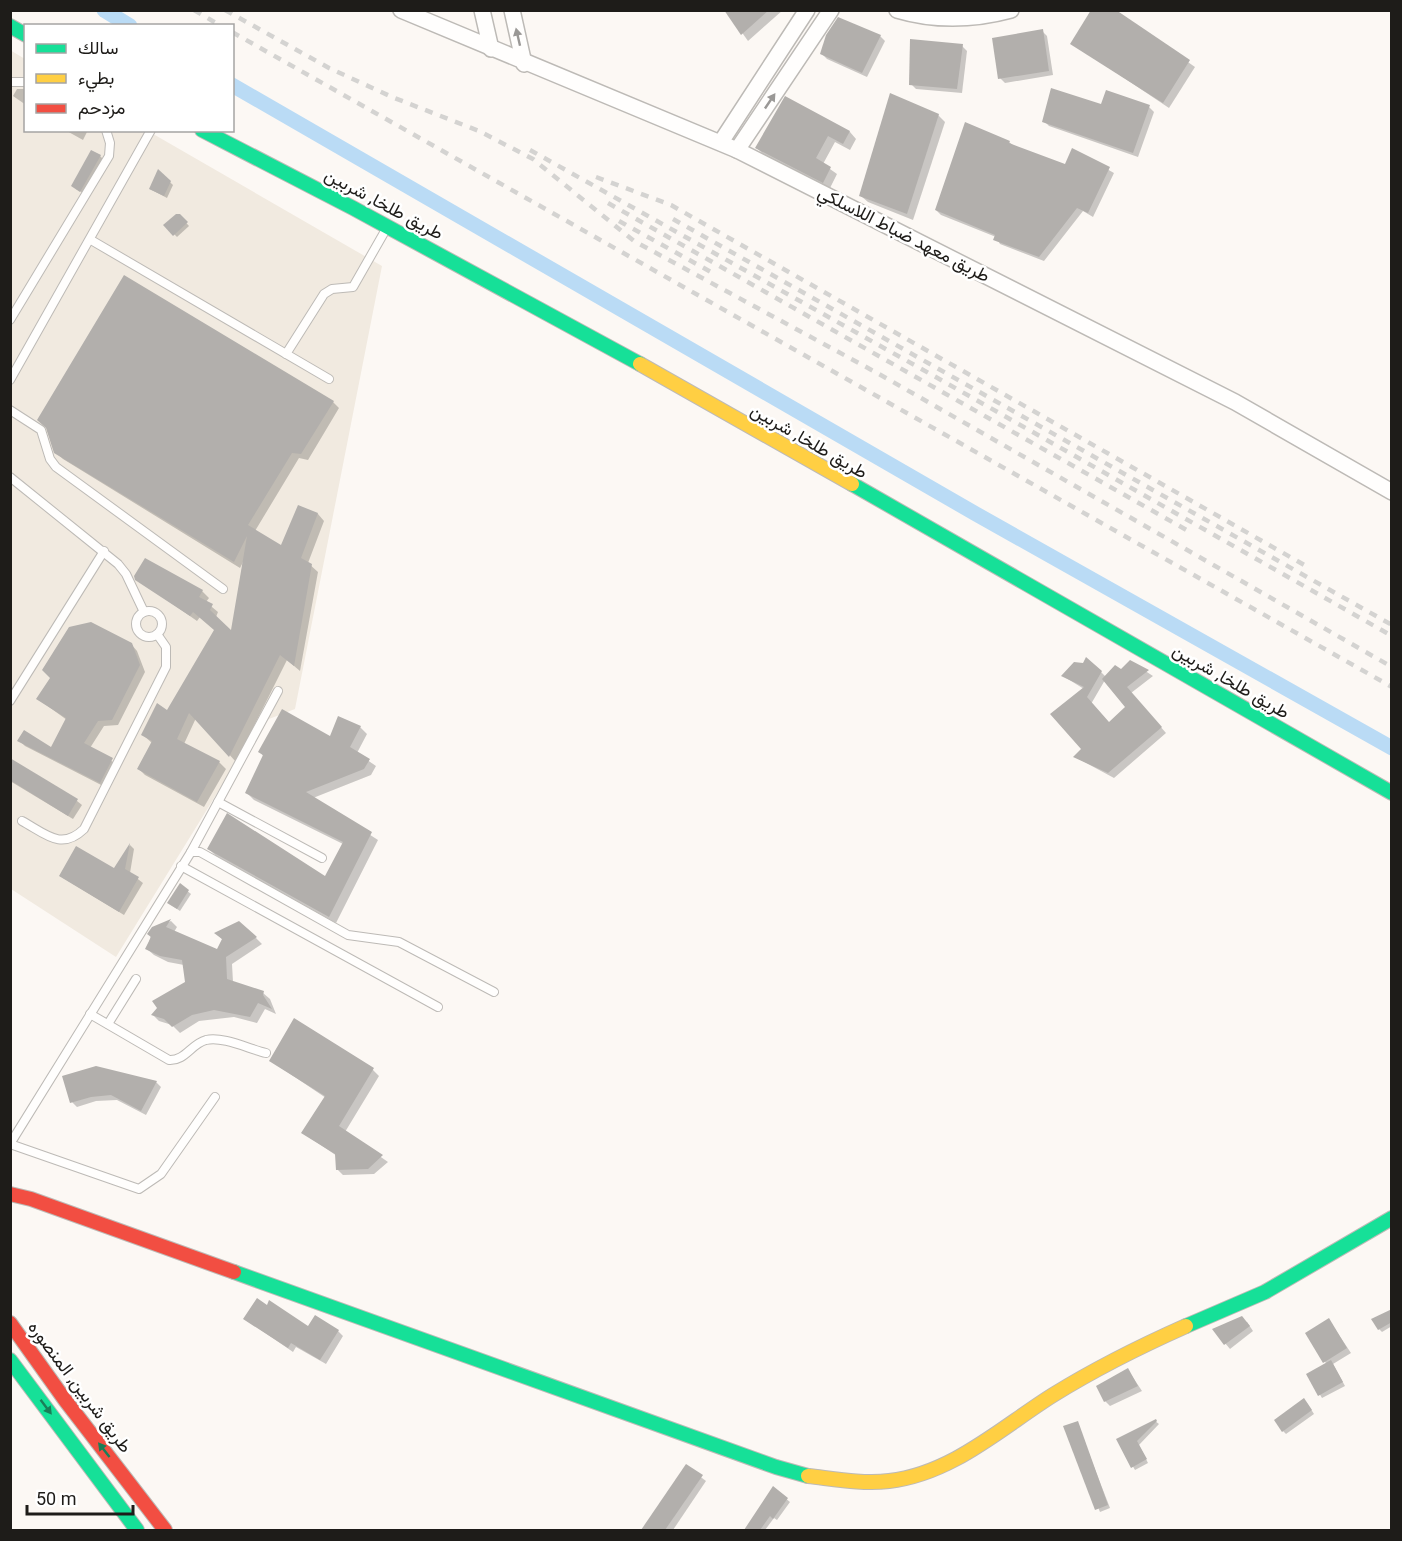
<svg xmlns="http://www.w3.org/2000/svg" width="1402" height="1541" font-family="Roboto,Vazirmatn,sans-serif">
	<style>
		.built { fill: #f1eae0 }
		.shadow { fill: #0003; fill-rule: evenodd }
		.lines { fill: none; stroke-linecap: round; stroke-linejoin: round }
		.canal { stroke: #badbf5; stroke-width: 15 }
		.building { fill: #b2afac }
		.lane-casing { stroke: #bdbab6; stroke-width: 10 }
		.street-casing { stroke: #bdbab6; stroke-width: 18 }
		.fast-casing { stroke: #bdbab6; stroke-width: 16 }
		.slow-casing { stroke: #bdbab6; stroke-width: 16 }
		.jam-casing { stroke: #bdbab6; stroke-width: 16 }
		.lane { stroke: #fffefd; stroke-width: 8 }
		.street { stroke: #fffefd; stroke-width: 15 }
		.fast { stroke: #16e098; stroke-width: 14 }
		.slow { stroke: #ffcf43; stroke-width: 14 }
		.jam { stroke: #f24e42; stroke-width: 14 }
		.rail { stroke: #d4d3d1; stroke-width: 4.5; stroke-dasharray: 8 8; stroke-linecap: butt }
		.oneway { fill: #9a9896 }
		.oneway2 { fill: #1a7e58 }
		.labels { text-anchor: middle; stroke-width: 5; stroke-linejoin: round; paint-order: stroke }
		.street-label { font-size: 18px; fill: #1e1c19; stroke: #fff }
	</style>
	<rect width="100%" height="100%" fill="#fcf8f4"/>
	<polygon class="built" points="10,50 25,59 26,130 148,131 382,266 295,709 261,722 116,957 11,889"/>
	<g class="shadow">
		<polygon points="726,10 783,10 748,41"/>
		<polygon points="1113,10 1195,67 1169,108 1072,43"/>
		<polygon points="1042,31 1047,36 1053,75 1005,83 1000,78"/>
		<polygon points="880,36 885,41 867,77 827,59 822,54"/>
		<polygon points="962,46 967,51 962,93 916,89 911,84"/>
		<polygon points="17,89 26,89 26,105 13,96"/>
		<polygon points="786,98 850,132 856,139 850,150 835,142 823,164 837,174 830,188 764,155 757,148"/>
		<polygon points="1102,106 1149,107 1154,112 1138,157 1049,126 1044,121"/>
		<polygon points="938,115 945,122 913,220 868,202 861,196"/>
		<polygon points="65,130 88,130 83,140"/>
		<polygon points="1009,142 1014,146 1066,166 1073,150 1114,173 1093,217 1083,211 1044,261 1000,244 996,237 941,215 936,210"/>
		<polygon points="100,156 103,159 83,193 76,189"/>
		<polygon points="159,172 173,185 167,198 150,189"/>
		<polygon points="180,216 189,226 177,237 165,225"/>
		<polygon points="333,402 339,408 308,460 299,458 255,531 282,547 299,507 318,514 324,521 308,563 318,572 300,671 287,660 236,762 196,718 184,744 219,762 226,769 204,807 145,775 138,768 152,743 143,735 167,712 215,630 200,617 197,621 137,579 202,591 209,598 206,602 218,612 216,617 232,633 243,562 240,568 63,459 56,452"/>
		<polygon points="131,644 137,651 145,672 118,725 104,726 90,748 118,765 107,788 25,746 19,740 52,749 67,720 38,699"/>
		<path d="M1130,661l23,15 -22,17 35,40 -52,45 -39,-21 8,-8 1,-60 -21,-13 38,-4 5,5 15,-6zM1105,680l22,27 -18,17 -18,-20z"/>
		<polygon points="360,727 367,734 357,753 376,766 371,775 313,798 378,840 336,923 216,856 209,849 326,879 343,844 254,800 247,793 264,757 260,752 330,738"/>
		<polygon points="10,760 77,801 82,805 73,819 10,781"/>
		<polygon points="130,845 134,849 130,873 143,883 124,915 60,876 114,870"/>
		<polygon points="180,885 191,894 180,911 171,905"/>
		<polygon points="171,921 177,927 174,932 217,951 223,940 217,934 239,923 256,938 262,944 232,964 233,982 263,993 270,999 276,1014 265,1009 257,1023 234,1017 199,1021 180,1033 172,1025 159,1021 153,1015 186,983 184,965 168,962 154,955 147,949 153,928"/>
		<polygon points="271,1061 373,1070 379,1076 345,1132 388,1162 374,1174 343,1175 337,1169 337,1156 303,1133 326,1098"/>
		<polygon points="64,1077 156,1082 161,1087 146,1115 117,1100 96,1101 77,1107 72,1102"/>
		<polygon points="1392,1311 1392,1326 1382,1332 1379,1329"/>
		<polygon points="245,1319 338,1331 343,1336 326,1364 296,1347 293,1352"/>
		<polygon points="1329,1320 1351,1353 1333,1364 1345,1386 1322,1398 1308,1375 1327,1364 1325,1362"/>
		<polygon points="1247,1322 1253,1331 1230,1349 1214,1330"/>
		<polygon points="1128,1370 1142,1391 1110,1406 1105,1401"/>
		<polygon points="1307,1403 1314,1414 1286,1434 1283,1431"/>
		<polygon points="1155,1421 1159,1424 1139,1445 1148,1463 1135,1470 1118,1440"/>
		<polygon points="1077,1423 1110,1508 1100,1512 1065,1427"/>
		<polygon points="686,1466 706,1481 673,1530 643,1530"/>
		<polygon points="773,1488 790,1502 777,1520 774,1518 765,1530 745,1530"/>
	</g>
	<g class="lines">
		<g class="canal">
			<polyline points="104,10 130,26"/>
			<polyline points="232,85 976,514 1392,748"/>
		</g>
	</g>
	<g class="building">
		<polygon points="724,10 769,10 741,35"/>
		<polygon points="1091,10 1116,10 1190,60 1163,103 1070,44"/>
		<polygon points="838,17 881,35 862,73 820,54 826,35"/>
		<polygon points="1043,29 1049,71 998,79 992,38"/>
		<polygon points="910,39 963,44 957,89 909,85"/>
		<polygon points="1051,88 1101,104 1106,90 1150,105 1133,153 1042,122"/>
		<polygon points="890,93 939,114 907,214 859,196"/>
		<polygon points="785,96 850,131 843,144 828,136 816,158 831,167 823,183 755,148"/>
		<polygon points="965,122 1010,141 1009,143 1065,164 1072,148 1110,167 1088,213 1077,208 1039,257 993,240 995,235 935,210"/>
		<polygon points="91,150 101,155 80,192 71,186"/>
		<polygon points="158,169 171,181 164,196 149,189"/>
		<polygon points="176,214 180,214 188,222 173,236 163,225"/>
		<polygon points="124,275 334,401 301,454 292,453 248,525 281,545 298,505 318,513 301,558 312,564 294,666 280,655 229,757 189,713 177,739 220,761 197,802 137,769 152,741 141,735 157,703 167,710 214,630 193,612 190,616 135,580 134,576 145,558 203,590 199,597 213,604 210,610 231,630 247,536 234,562 54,453 46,428 37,420"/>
		<polygon points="91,622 132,643 140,665 112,720 98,721 84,743 113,758 100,783 17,741 24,730 51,747 66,718 36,699 50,678 42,670 69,627"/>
		<polygon points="1086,657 1102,671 1087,697 1109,722 1125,707 1102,679 1115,665 1121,669 1130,660 1149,670 1127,687 1162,727 1108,773 1073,757 1081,749 1050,714 1084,687 1061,676 1074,662 1083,663"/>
		<polygon points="282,709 330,736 338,716 361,726 350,747 370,759 364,769 306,792 372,832 329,917 207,849 227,813 325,876 343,842 245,793 263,755 258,752"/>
		<polygon points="10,758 78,799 68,816 10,780"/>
		<polygon points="130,843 125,869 139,877 119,912 59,876 76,846 114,868"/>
		<polygon points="180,883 189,890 177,909 167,903"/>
		<polygon points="171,919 166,927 217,949 222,939 214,933 239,921 257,937 226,957 227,979 264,991 263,995 272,1009 258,1003 250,1017 214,1010 192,1015 172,1027 164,1019 151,1015 157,1008 152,1001 185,982 182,960 160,956 145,949 151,937 147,934 152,927"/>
		<polygon points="294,1018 374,1068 339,1126 383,1155 368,1169 336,1170 335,1154 301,1133 325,1096 269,1061"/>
		<polygon points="96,1066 157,1081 141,1111 111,1095 91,1097 70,1103 62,1076"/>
		<polygon points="257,1298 267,1305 269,1300 308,1326 315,1315 339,1330 320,1360 291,1343 288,1348 243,1319"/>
		<polygon points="1392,1309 1392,1322 1378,1330 1371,1319"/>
		<polygon points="1242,1316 1250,1326 1224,1345 1212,1329"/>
		<polygon points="1329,1318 1347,1348 1323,1363 1305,1333"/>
		<polygon points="1331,1360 1343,1382 1318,1396 1306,1374"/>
		<polygon points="1128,1368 1138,1386 1104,1402 1096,1386"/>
		<polygon points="1304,1398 1312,1410 1282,1432 1274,1420"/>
		<polygon points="1156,1419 1157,1421 1137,1441 1147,1459 1131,1468 1116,1439"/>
		<polygon points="1078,1421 1108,1505 1095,1510 1063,1426"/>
		<polygon points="686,1464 703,1475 665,1530 641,1530"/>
		<polygon points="773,1486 788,1498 773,1519 770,1516 760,1530 744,1530"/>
	</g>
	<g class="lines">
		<g class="lane-casing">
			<g id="lane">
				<polyline points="10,82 26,82"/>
				<polyline points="91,240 329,379"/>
				<polyline points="10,320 109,156 110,143 106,130"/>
				<polyline points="286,354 324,294 332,289 353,287 385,231"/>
				<polyline points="10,380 151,130"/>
				<polyline points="10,410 41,430 50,459 56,467 223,589"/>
				<polyline points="10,477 118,564 126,574 144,612"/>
				<circle cx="149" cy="624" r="13"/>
				<polyline points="10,701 104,551"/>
				<polyline points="218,802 322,858"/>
				<path d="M22,821c24,13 39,30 62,8l82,-162v-20l-9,-13"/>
				<polyline points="191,852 278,691"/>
				<polyline points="181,866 438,1007"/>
				<path d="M90,1014l79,46c16,1 22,-16 37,-20 17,-4 43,9 60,13"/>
				<polyline points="108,1024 136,979"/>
				<polyline points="10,1144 191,852 200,852 348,935 399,942 494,992"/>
				<polyline points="10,1144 139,1189 161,1174 215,1097"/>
			</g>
		</g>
		<g class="street-casing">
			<g id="street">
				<polyline points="401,10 737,150 1235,402 1392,492"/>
				<polyline points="482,10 491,49"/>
				<polyline points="512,10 524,64"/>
				<path d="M897,10c37,11 77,10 114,0"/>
				<polyline points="721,142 807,10"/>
				<polyline points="737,150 831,10"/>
			</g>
		</g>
		<g class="fast-casing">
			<g id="fast">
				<polyline points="10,26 26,35"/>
				<polyline points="202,130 353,208 640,364"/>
				<polyline points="852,484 1392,793"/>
				<polyline points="234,1272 776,1467 808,1476"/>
				<polyline points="1186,1326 1265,1292 1392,1218"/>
				<polyline points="10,1360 137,1530"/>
			</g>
		</g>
		<g class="slow-casing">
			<g id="slow">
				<polyline points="640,364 852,484"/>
				<path d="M808,1476c27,3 54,8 81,5 63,-7 113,-54 164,-86 42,-26 88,-49 133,-69"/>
			</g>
		</g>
		<g class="jam-casing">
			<g id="jam">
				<polyline points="10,1194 31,1199 234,1272"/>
				<polyline points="10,1323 65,1400 165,1530"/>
			</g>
		</g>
		<use href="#lane" class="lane"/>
		<use href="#street" class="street"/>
		<use href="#fast" class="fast"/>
		<use href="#slow" class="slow"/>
		<use href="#jam" class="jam"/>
		<g class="rail">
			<polyline points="194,10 221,26"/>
			<polyline points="225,10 329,68 392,97 479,131 533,159 634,241 879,374 1392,667"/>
			<polyline points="232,32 1392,687"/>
			<polyline points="530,150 934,376 1392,636"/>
			<polyline points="596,177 671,205 1306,566"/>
			<polyline points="608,203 1190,532"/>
			<polyline points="673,219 1392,625"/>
			<polyline points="619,221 711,272"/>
		</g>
	</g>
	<defs><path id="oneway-solid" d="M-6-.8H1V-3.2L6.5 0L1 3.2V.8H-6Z" transform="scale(1.5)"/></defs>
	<g class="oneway">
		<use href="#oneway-solid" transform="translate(518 37) rotate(-103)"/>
		<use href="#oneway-solid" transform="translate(770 101) rotate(-56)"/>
	</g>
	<g class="oneway2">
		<use href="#oneway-solid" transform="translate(46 1407) rotate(53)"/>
		<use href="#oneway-solid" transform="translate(104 1450) rotate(-128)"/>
	</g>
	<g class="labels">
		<g class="street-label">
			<text transform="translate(384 204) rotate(28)" y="6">طريق طلخا, شربين</text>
			<text transform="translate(904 234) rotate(27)" y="6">طريق معهد ضباط اللاسلكي</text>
			<text transform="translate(809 441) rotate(30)" y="6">طريق طلخا, شربين</text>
			<text transform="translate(1231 681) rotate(30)" y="6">طريق طلخا, شربين</text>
			<text transform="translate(80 1387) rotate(53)" y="6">طريق شربين, المنصوره</text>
		</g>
	</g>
	<rect width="1402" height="1541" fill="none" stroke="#1e1c19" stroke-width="24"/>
	<rect x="24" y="24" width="210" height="108" fill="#ffffff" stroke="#a5a4a3" stroke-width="1.5"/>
	<rect x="36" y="44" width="30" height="9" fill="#16e098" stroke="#a5a4a3" stroke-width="1.5"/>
	<text x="78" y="54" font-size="18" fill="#1e1c19">سالك</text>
	<rect x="36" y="74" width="30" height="9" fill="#ffcf43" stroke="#a5a4a3" stroke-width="1.5"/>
	<text x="78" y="84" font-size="18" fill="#1e1c19">بطيء</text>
	<rect x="36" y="104" width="30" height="9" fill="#f24e42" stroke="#a5a4a3" stroke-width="1.5"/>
	<text x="78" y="114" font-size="18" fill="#1e1c19">مزدحم</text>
	<path d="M27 1505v9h106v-9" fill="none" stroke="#1e1c19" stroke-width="3"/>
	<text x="36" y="1505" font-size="18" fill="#1e1c19" stroke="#ffffff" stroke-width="4.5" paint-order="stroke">50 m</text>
</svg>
